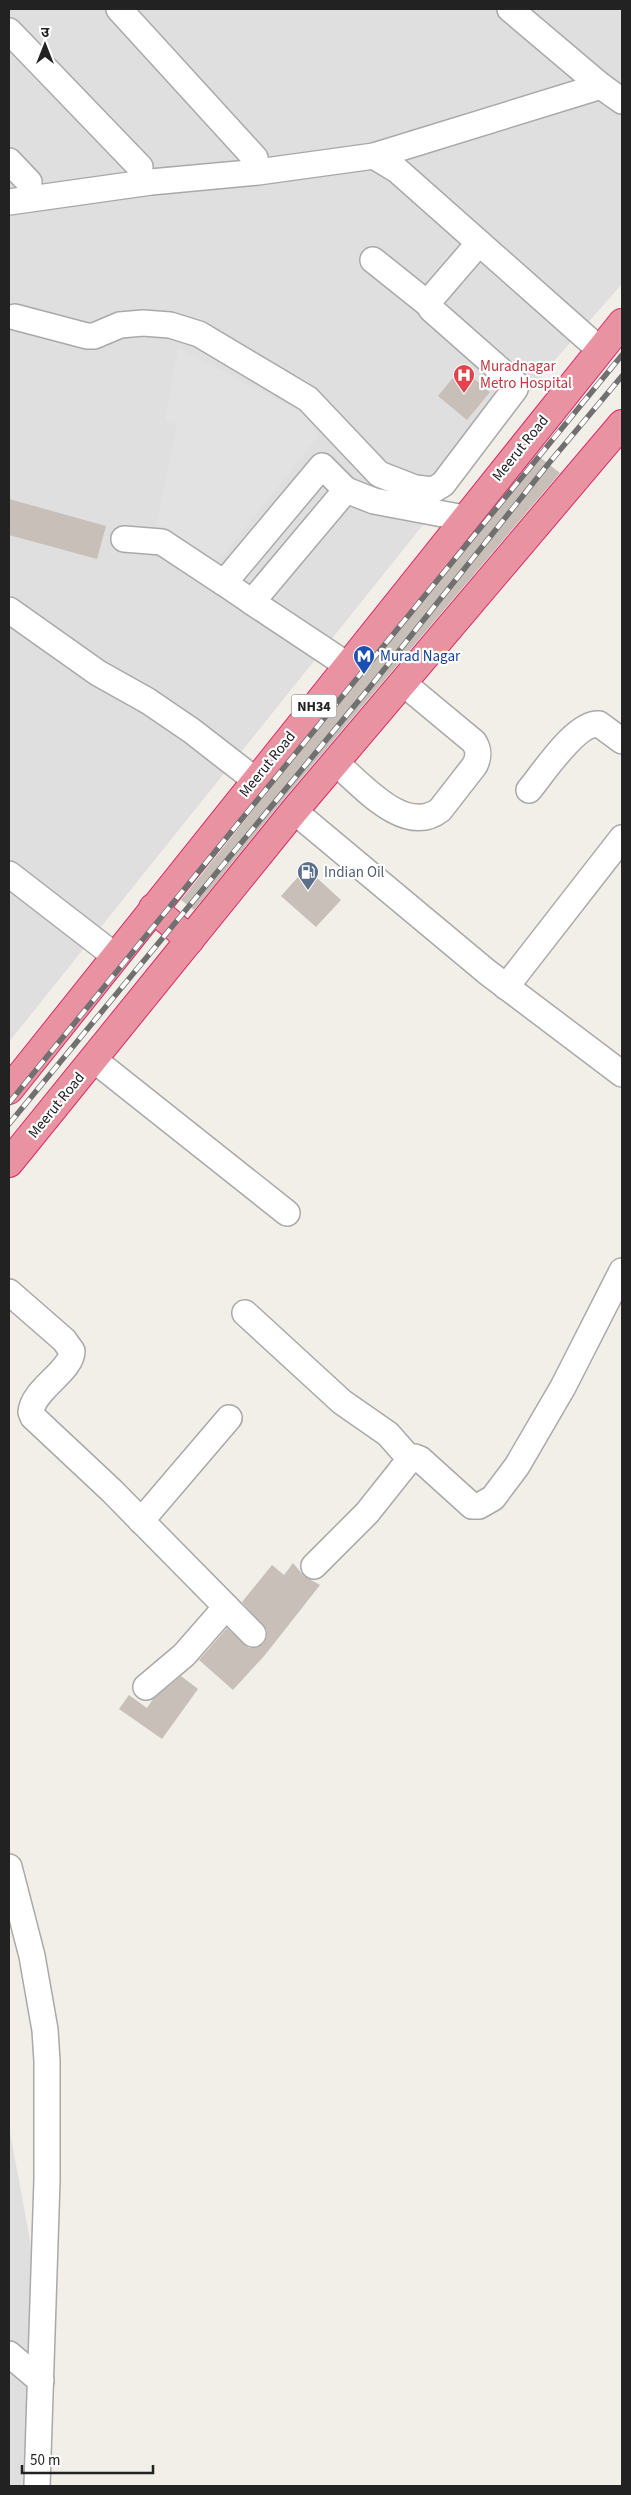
<svg xmlns="http://www.w3.org/2000/svg" width="631" height="2495" font-family="'Source Sans 3','Noto Sans Devanagari',sans-serif">
	<style>
		.residential { fill: #e0dfdf }
		.parking { fill: #e2e2e2 }
		.building { fill: #c7bfb8 }
		.lines { fill: none; stroke-linecap: round; stroke-linejoin: round }
		.minor-casing { stroke: #a9a9a9; stroke-width: 28 }
		.highway-casing { stroke: #dc2a67; stroke-width: 30 }
		.minor { stroke: #fff; stroke-width: 25 }
		.highway { stroke: #e892a2; stroke-width: 28 }
		.rail-casing { stroke: #707070; stroke-width: 5.5 }
		.rail { stroke: #fff; stroke-width: 4; stroke-dasharray: 11; stroke-linecap: butt }
		.labels { text-anchor: middle; stroke-width: 4.5; stroke-linejoin: round; paint-order: stroke }
		.shield { fill: #fff; stroke: #646464; stroke-width: 1 }
		.shield-label { font-size: 14px; font-weight: bold; fill: #222 }
		.health-label { font-size: 15px; fill: #be3a42; stroke: #fff; text-anchor: start }
		.street-label { font-size: 15px; fill: #222; stroke: #fff }
		.transit-label { font-size: 15px; fill: #164399; stroke: #fff; text-anchor: start }
		.service-label { font-size: 15px; fill: #4e5e75; stroke: #fff; text-anchor: start }
	</style>
	<rect width="100%" height="100%" fill="#f2efe9"/>
	<g class="residential">
		<polygon points="9,9 622,9 622,284 555,360 9,1042"/>
		<polygon points="9,2127 30,2240 43,2486 9,2486"/>
	</g>
	<polygon class="parking" points="178,348 304,414 319,435 209,573 154,535 177,425 165,421"/>
	<g class="building">
		<polygon points="461,368 490,392 467,420 438,396"/>
		<polygon points="537,455 560,473 282,801 194,910 181,900"/>
		<polygon points="9,499 106,526 97,559 9,535"/>
		<polygon points="306,868 341,900 316,927 281,896"/>
		<polygon points="293,1563 304,1576 320,1585 265,1655 233,1690 199,1660 227,1628 249,1648 256,1648 263,1644 267,1637 267,1630 242,1602 272,1565 284,1575"/>
		<polygon points="181,1676 198,1689 162,1739 119,1709 129,1695 147,1708 153,1699"/>
	</g>
	<g class="lines">
		<g class="minor-casing">
			<g id="minor">
				<polyline points="119,9 255,158"/>
				<polyline points="510,9 601,86 622,101"/>
				<polyline points="9,31 140,167"/>
				<polyline points="374,156 397,170 599,349"/>
				<polyline points="9,161 29,182"/>
				<polyline points="9,202 151,182 258,172 374,156 601,86"/>
				<polyline points="373,260 428,304"/>
				<polyline points="15,317 87,336 94,336 120,325 143,323 170,325 199,334 308,399 379,474 415,488 433,490 443,484 515,389 516,384 431,309 429,301 479,243"/>
				<polyline points="124,539 162,542 224,583"/>
				<polyline points="252,602 224,583 322,466 346,490"/>
				<polyline points="9,610 98,673 148,701 192,731 255,780"/>
				<polyline points="347,665 252,602 346,490 374,501 464,518"/>
				<path d="M335,762c26,22 70,75 105,48l35,-45c4,-9 4,-15 -1,-23l-71,-59"/>
				<path d="M529,790c15,-18 47,-68 70,-66l23,17"/>
				<polyline points="294,811 487,972 622,1074"/>
				<polyline points="9,874 115,956"/>
				<polyline points="506,987 622,838"/>
				<polyline points="93,1059 287,1213"/>
				<path d="M9,1292l55,48 8,11c0,20 -39,38 -41,61l2,5 79,74 141,143"/>
				<polyline points="245,1313 342,1402 388,1434 410,1459"/>
				<polyline points="141,1521 229,1418"/>
				<polyline points="314,1566 367,1513 406,1464 415,1457 420,1459 472,1506 479,1506 493,1498 517,1466 563,1387 622,1271"/>
				<polyline points="146,1687 184,1655 226,1607"/>
				<polyline points="9,1867 32,1956 45,2030 47,2061 47,2180 37,2486"/>
				<polyline points="9,2354 41,2381"/>
			</g>
		</g>
		<g class="highway-casing">
			<g id="highway">
				<polyline points="153,908 190,940"/>
				<polyline points="9,1090 622,323"/>
				<polyline points="9,1163 294,811 622,424"/>
			</g>
		</g>
		<use href="#minor" class="minor"/>
		<use href="#highway" class="highway"/>
		<g class="rail-casing">
			<g id="rail">
				<polyline points="9,1103 622,355"/>
				<polyline points="9,1124 370,687 549,463 622,376"/>
			</g>
		</g>
		<use href="#rail" class="rail"/>
	</g>
	<defs>
		<g id="hospital-pin" transform="scale(1.125)"><path d="M0 17L-7.5 6A9.5 9.5 0 1 1 7.5 6Z" fill="#e0444e" stroke="#fff"/><path d="M-5-5h3v3.5h4V-5h3V5h-3V1.5h-4V5h-3Z" fill="#fff"/></g>
		<g id="metro-pin" transform="scale(1.125)"><path d="M0 17L-7.5 6A9.5 9.5 0 1 1 7.5 6Z" fill="#1a4fb4" stroke="#fff"/><path d="M-5.5 5V-5H-3L0 0L3-5H5.5V5H3V-.5L0 4L-3-.5V5Z" fill="#fff"/></g>
		<g id="fuel-pin" transform="scale(1.125)"><path d="M0 17L-7.5 6A9.5 9.5 0 1 1 7.5 6Z" fill="#5c6f8a" stroke="#fff"/><path d="M-5.5-6h7V0h2V4h1.3V-2.5L3-4.5l.8-.8L6-3V5H2.5V1h-1V6h-7ZM-4.2-4.7v3.2H.2V-4.7Z" fill="#fff"/></g>
	</defs>
	<g fill-rule="evenodd">
		<use href="#hospital-pin" x="464" y="375"/>
		<use href="#metro-pin" x="364" y="656"/>
		<use href="#fuel-pin" x="308" y="872"/>
	</g>
	<g class="labels">
		<rect class="shield" x="291.5" y="694.5" width="45" height="23" rx="4"/>
		<g class="shield-label">
			<text x="314" y="711">NH34</text>
		</g>
		<g class="health-label">
			<text x="480" y="371">Muradnagar<tspan x="480" dy="17">Metro Hospital</tspan></text>
		</g>
		<g class="street-label">
			<text transform="translate(520 448) rotate(-51)" y="5">Meerut Road</text>
			<text transform="translate(267 764) rotate(-51)" y="5">Meerut Road</text>
			<text transform="translate(56 1105) rotate(-51)" y="5">Meerut Road</text>
		</g>
		<g class="transit-label">
			<text x="380" y="661">Murad Nagar</text>
		</g>
		<g class="service-label">
			<text x="324" y="877">Indian Oil</text>
		</g>
	</g>
	<rect width="631" height="2495" fill="none" stroke="#222222" stroke-width="20"/>
	<g transform="translate(45 45)" stroke="#ffffff" stroke-width="4" paint-order="stroke">
	<path d="M0-4L9 19L0 12L-9 19Z" fill="#222222"/>
	<text y="-8" font-size="14" font-weight="bold" text-anchor="middle" fill="#222222">उ</text>
	</g>
	<path d="M22 2465v8h131v-8" fill="none" stroke="#222222" stroke-width="2.5"/>
	<text x="30" y="2465" font-size="15" fill="#222222" stroke="#ffffff" stroke-width="4" paint-order="stroke">50 m</text>
</svg>
